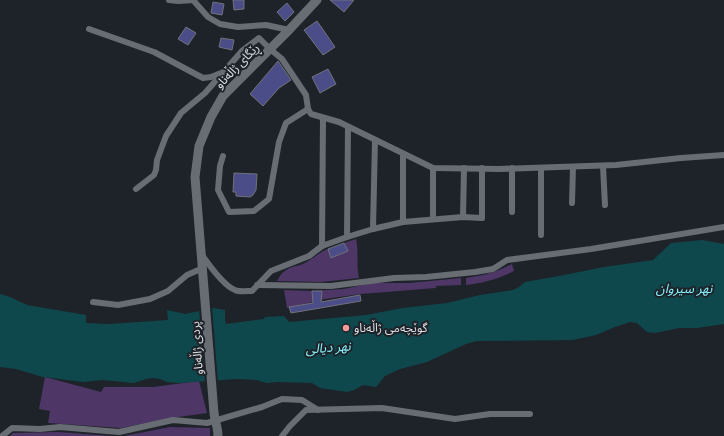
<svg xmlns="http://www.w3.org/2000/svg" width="724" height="436" font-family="Ubuntu,'Noto Sans Arabic',sans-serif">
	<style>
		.green { fill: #4e3666 }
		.water { fill: #0e484d }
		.pier { fill: #1e2329 }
		.building { fill: #4b4d88; stroke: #71727a }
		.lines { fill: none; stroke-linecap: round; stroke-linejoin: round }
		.street { stroke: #686d74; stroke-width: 6 }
		.secondary { stroke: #686d74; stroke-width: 9 }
		.poi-dot { fill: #f59b97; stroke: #1e2329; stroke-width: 1.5 }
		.labels { text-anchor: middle; stroke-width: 4; stroke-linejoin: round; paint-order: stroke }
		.street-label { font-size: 12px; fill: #dde0e4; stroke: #1e2329 }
		.poi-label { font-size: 12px; fill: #dde0e4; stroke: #1e2329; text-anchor: start }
		.water-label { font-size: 13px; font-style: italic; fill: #86f2fb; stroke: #1e2329 }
	</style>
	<rect width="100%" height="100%" fill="#1e2329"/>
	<g class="green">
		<path d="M356,239c3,13 0,26 3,39l-38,4 -44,-1c2,-3 4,-8 8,-10 4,-4 12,-5 18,-7 9,-4 16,-12 25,-15l3,8 16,-6 -3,-8z"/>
		<path d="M512,264l2,7c-15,8 -31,12 -48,14v-7c16,-2 32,-6 46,-14z"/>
		<polygon points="461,278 461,285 436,286 436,288 361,294 325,299 287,308 284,290 311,291 344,289 372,283 409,283"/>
		<polygon points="45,377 101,392 104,387 153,387 199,381 207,413 171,418 121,428 48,423 50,411 39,409"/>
		<polygon points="170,427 210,428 210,436 124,436"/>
		<polygon points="59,432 112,436 10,436 13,433"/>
	</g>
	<polygon class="water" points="702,240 724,244 724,324 697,328 679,328 655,333 647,332 637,323 630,322 615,327 596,335 573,340 477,341 466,344 427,362 400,369 385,376 376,387 363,385 354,390 347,392 320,388 312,383 277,382 267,383 256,380 236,379 179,383 167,382 160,379 152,378 146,379 134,383 102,380 83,382 43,377 16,369 0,367 0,294 10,297 27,305 86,315 86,323 109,324 168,320 167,310 185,314 213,308 225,310 225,320 226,324 264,319 265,317 284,316 289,322 366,315 403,308 447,303 480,295 513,290 519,287 525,282 559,276 604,267 653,260 671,243"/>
	<polygon class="pier" points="212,306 218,383 205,383 199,309"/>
	<g class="building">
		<polygon points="233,0 244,0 244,9 234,10"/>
		<polygon points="330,0 354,0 344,12"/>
		<polygon points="213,2 224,4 222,15 211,13"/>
		<polygon points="287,3 294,12 285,21 277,12"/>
		<polygon points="317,21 335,47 323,55 304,30"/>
		<polygon points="186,27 196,33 188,45 178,39"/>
		<polygon points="221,38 234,40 232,50 219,47"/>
		<polygon points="278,61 291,80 279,88 263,106 250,94"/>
		<polygon points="328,69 336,84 320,93 312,77"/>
		<polygon points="234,173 257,174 256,190 253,195 250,197 236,196 236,192 233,192"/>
		<polygon points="344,243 348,251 331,258 328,249"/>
		<polygon points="312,291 322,291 321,302 360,295 361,301 291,313 289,307 313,303"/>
	</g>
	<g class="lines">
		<g class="street">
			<polyline points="169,0 178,1 194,0"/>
			<polyline points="193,0 208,17 220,24 238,27 266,25 289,30"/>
			<polyline points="89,29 154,52 203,78 211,77 221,73"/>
			<polyline points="223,156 220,166 218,190 229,212 254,211 269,199 279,142 286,123 308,109"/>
			<polyline points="603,166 605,205"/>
			<polyline points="512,168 512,212"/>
			<polyline points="136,189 154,175 156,170 157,160 166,136 181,113 205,93 242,51 259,38 270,49 282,59 306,95 308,109 311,114 339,122 433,168 499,169 616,165 681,158 724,155"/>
			<polyline points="572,203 573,167"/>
			<polyline points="463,217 464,168"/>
			<polyline points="433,219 433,168"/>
			<polyline points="403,222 403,154"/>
			<polyline points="373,229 375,140"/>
			<polyline points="541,235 541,168"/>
			<polyline points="347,237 348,127"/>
			<polyline points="322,246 323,118"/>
			<path d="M202,255c7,10 22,31 33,35 4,2 12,1 17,1l19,-20 38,-15 13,-10 25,-9 26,-8 30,-7 60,-5 19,1v-50"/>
			<polyline points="257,285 331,286 394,278 426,277 475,272 493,269 507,260 591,249 724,227"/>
			<polyline points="93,302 118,305 150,299 168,291 187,275 203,268"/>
			<polyline points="2,436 12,428 40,429 60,427 119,432 173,420 207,423 262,407 282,399 302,400 318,410"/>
			<polyline points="282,436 290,426 306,410 382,408 455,419 490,414 530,414"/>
		</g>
		<path class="secondary" d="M218,436c0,-8 -3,-15 -4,-23l-19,-236 4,-31 12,-29 12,-21 66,-66 28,-30"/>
	</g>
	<circle class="poi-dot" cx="346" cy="328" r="4"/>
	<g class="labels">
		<g class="street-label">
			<text transform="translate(237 66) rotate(-46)" y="4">ڕێگای ژاڵەناو</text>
			<text transform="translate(197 348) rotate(-94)" y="4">پردی ژاڵەناو</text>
		</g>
		<g class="poi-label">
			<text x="354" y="332">گوێچەمی ژاڵەناو</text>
		</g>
		<g class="water-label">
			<text x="684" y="293">نهر سیروان</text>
			<text transform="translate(328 347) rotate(-4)" y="5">نهر ديالى</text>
		</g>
	</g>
</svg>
